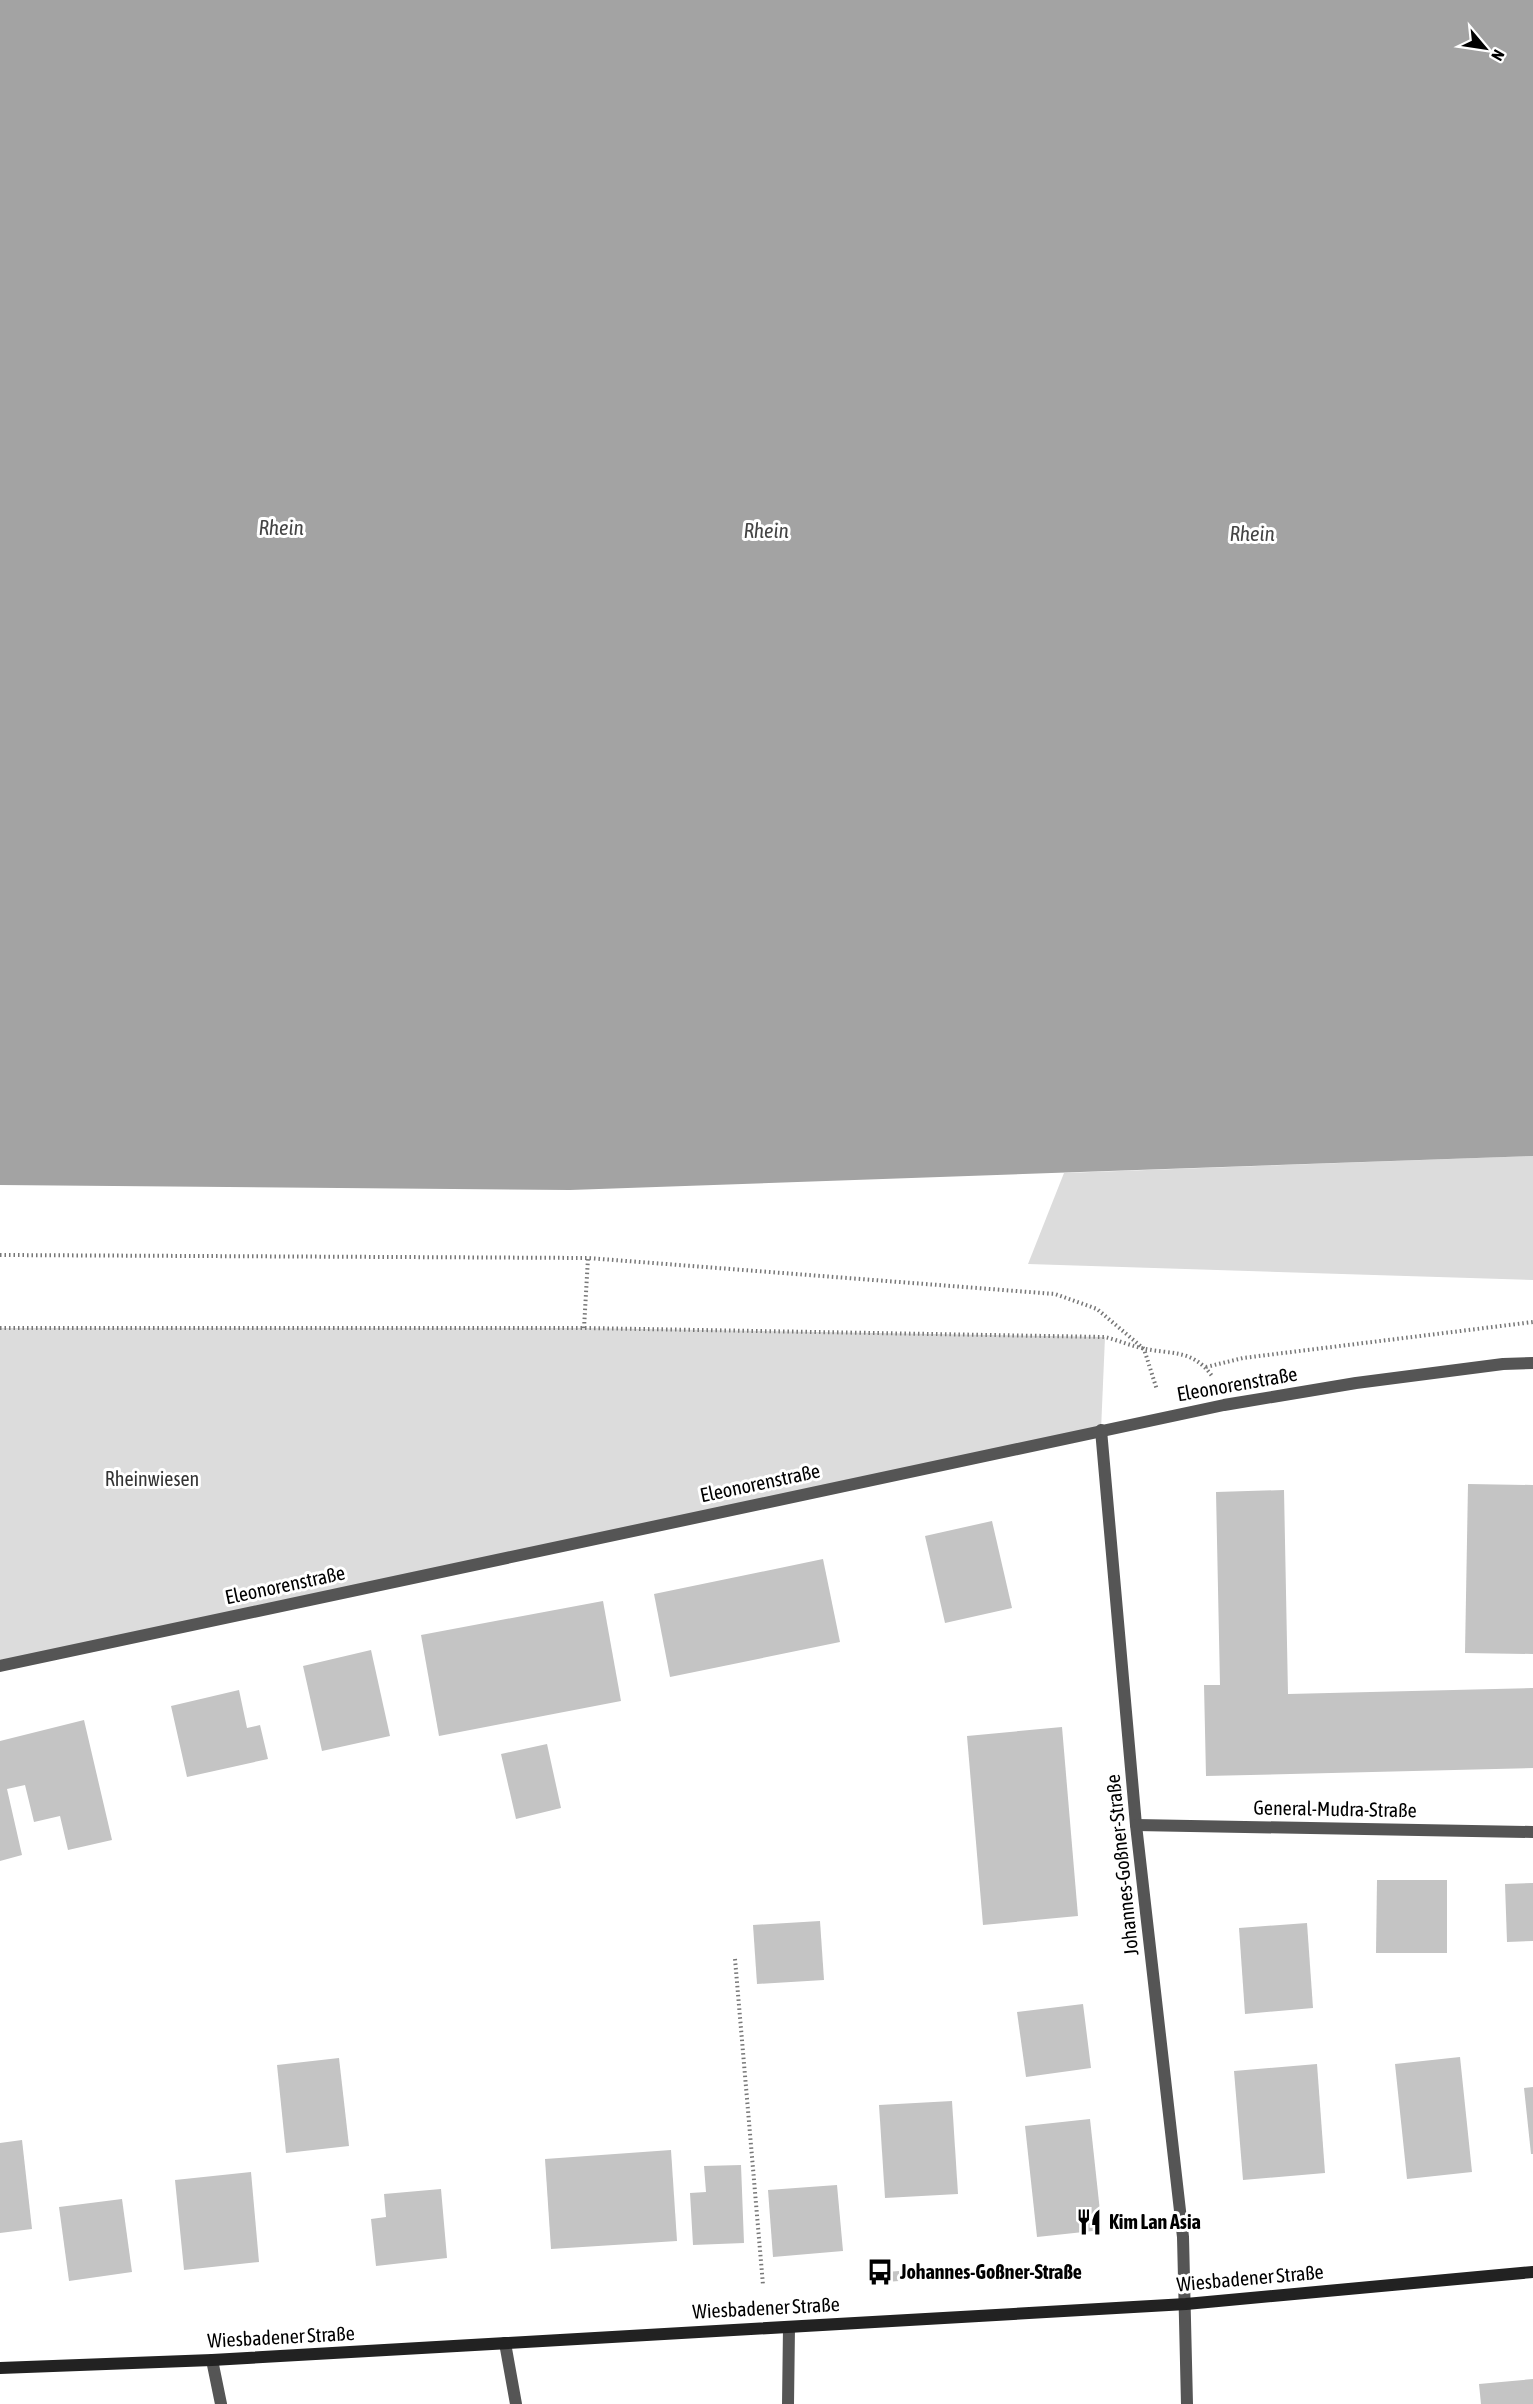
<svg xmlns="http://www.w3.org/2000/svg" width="1533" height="2404" font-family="'Asap Condensed',sans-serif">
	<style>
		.green { fill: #dcdcdc }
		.water { fill: #a3a3a3 }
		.building { fill: #c4c4c4 }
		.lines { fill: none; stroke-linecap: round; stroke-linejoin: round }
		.path { stroke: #777; stroke-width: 4; stroke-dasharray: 1.5 3; stroke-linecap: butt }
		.lane { stroke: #555; stroke-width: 12 }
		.street { stroke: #555; stroke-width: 12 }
		.secondary { stroke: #222; stroke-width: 12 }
		.labels { text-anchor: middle; stroke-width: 6; stroke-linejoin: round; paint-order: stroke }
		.street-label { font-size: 20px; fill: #000; stroke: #fff }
		.park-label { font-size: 20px; fill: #333; stroke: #fff }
		.poi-label { font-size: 20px; font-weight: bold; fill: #000; stroke: #fff; text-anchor: start }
		.water-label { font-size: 21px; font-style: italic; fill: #444; stroke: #fff }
	</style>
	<rect width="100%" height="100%" fill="#fff"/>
	<g class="green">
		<polygon points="1533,1156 1533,1280 1028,1264 1064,1173"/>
		<polygon points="0,1328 584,1328 1105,1337 1101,1430 0,1666"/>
	</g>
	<polygon class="water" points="0,0 1533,0 1533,1156 570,1190 0,1185"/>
	<g class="building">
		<polygon points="1468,1484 1533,1485 1533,1654 1465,1653"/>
		<polygon points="1284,1490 1288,1694 1533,1688 1533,1768 1206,1776 1204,1685 1220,1685 1216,1492"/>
		<polygon points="992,1521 1012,1608 945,1623 925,1536"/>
		<polygon points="823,1559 840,1642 670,1677 654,1594"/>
		<polygon points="603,1601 621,1701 439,1736 421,1635"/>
		<polygon points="371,1650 390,1736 322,1751 303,1666"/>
		<polygon points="239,1690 247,1728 260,1725 268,1759 187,1777 171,1706"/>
		<polygon points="84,1720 112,1840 68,1850 60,1816 34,1822 25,1785 7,1789 22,1855 0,1861 0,1741"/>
		<polygon points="1062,1727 1078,1916 983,1925 967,1736"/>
		<polygon points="547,1744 561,1808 516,1819 501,1754"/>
		<polygon points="1377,1880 1447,1880 1447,1953 1376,1953"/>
		<polygon points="1533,1883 1533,1941 1507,1942 1505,1884"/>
		<polygon points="820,1921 824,1980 757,1984 753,1925"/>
		<polygon points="1307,1923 1313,2008 1245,2014 1239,1928"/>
		<polygon points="1083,2004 1091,2068 1026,2077 1017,2012"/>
		<polygon points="1460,2057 1472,2172 1407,2179 1395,2064"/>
		<polygon points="339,2058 349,2146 286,2153 277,2065"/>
		<polygon points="1317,2064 1325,2173 1243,2180 1234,2071"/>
		<polygon points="1533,2087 1533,2154 1531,2154 1524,2088"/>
		<polygon points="952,2101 958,2194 885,2198 879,2105"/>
		<polygon points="1090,2119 1102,2230 1037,2237 1025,2126"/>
		<polygon points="22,2140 32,2229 0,2233 0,2143"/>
		<polygon points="671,2150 677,2241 551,2249 545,2159"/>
		<polygon points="741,2165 744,2243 693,2245 690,2193 706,2192 704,2166"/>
		<polygon points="251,2172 259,2262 184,2270 175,2180"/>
		<polygon points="837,2185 843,2251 773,2257 768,2190"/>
		<polygon points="441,2189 447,2258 376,2266 371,2219 386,2217 384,2194"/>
		<polygon points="122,2199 132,2272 69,2281 59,2207"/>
		<polygon points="899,2271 899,2281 874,2283 873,2273"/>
		<polygon points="1533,2379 1533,2404 1481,2404 1479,2384"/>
	</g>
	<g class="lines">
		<g class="path">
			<polyline points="0,1255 588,1258 1055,1294 1097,1309 1144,1349 1157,1390"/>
			<path d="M0,1328h584l521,9c12,3 24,8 36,11 29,7 51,0 71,28"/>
			<polyline points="584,1328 588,1258"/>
			<polyline points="1206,1367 1243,1358 1533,1322"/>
			<polyline points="735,1959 763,2285"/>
		</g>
		<g class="lane">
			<polyline points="505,2343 516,2404"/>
			<polyline points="788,2404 789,2327"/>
		</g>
		<g class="street">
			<polyline points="1101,1430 1136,1825 1183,2237 1187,2404"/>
			<polyline points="0,1666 1224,1405 1356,1383 1503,1364 1533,1363"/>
			<polyline points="1136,1825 1533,1832"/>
			<polyline points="212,2360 221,2404"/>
		</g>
		<polyline class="secondary" points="0,2368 212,2360 1186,2304 1533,2272"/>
	</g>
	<defs>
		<g id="restaurant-bare" transform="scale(2.07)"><path d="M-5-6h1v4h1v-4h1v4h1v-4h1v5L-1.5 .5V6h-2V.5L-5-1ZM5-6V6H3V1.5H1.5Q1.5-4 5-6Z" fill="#000" stroke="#fff" stroke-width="2.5" paint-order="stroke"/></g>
		<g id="bus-bare" transform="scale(2.07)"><path d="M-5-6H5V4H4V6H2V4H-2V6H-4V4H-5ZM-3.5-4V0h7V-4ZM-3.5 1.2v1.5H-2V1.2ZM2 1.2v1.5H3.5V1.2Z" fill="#000" stroke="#fff" stroke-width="2.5" paint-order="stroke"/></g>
	</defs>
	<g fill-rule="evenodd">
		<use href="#restaurant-bare" x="1089" y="2222"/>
		<use href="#bus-bare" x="880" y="2272"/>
	</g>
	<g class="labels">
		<g class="street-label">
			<text transform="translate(1237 1384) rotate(-10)" y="7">Eleonorenstraße</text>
			<text transform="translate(760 1483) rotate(-12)" y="7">Eleonorenstraße</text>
			<text transform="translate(285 1585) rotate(-12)" y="7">Eleonorenstraße</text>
			<text transform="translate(1335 1809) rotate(1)" y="7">General-Mudra-Straße</text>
			<text transform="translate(1122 1865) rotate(-96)" y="7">Johannes-Goßner-Straße</text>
			<text transform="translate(1250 2278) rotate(-5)" y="7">Wiesbadener Straße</text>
			<text transform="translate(766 2308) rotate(-3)" y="7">Wiesbadener Straße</text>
			<text transform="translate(281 2337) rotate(-3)" y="7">Wiesbadener Straße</text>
		</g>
		<g class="park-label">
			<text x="152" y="1486">Rheinwiesen</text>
		</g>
		<g class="poi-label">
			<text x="1109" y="2229">Kim Lan Asia</text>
			<text x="900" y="2279">Johannes-Goßner-Straße</text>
		</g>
		<g class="water-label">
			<text x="281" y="535">Rhein</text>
			<text x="766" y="538">Rhein</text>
			<text x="1252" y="541">Rhein</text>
		</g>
	</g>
	<g transform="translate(1485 48) rotate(119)" stroke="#ffffff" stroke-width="4.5" paint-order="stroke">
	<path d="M0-4.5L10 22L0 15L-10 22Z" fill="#000000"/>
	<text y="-9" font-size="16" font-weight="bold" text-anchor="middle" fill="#000000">N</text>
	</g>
</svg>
